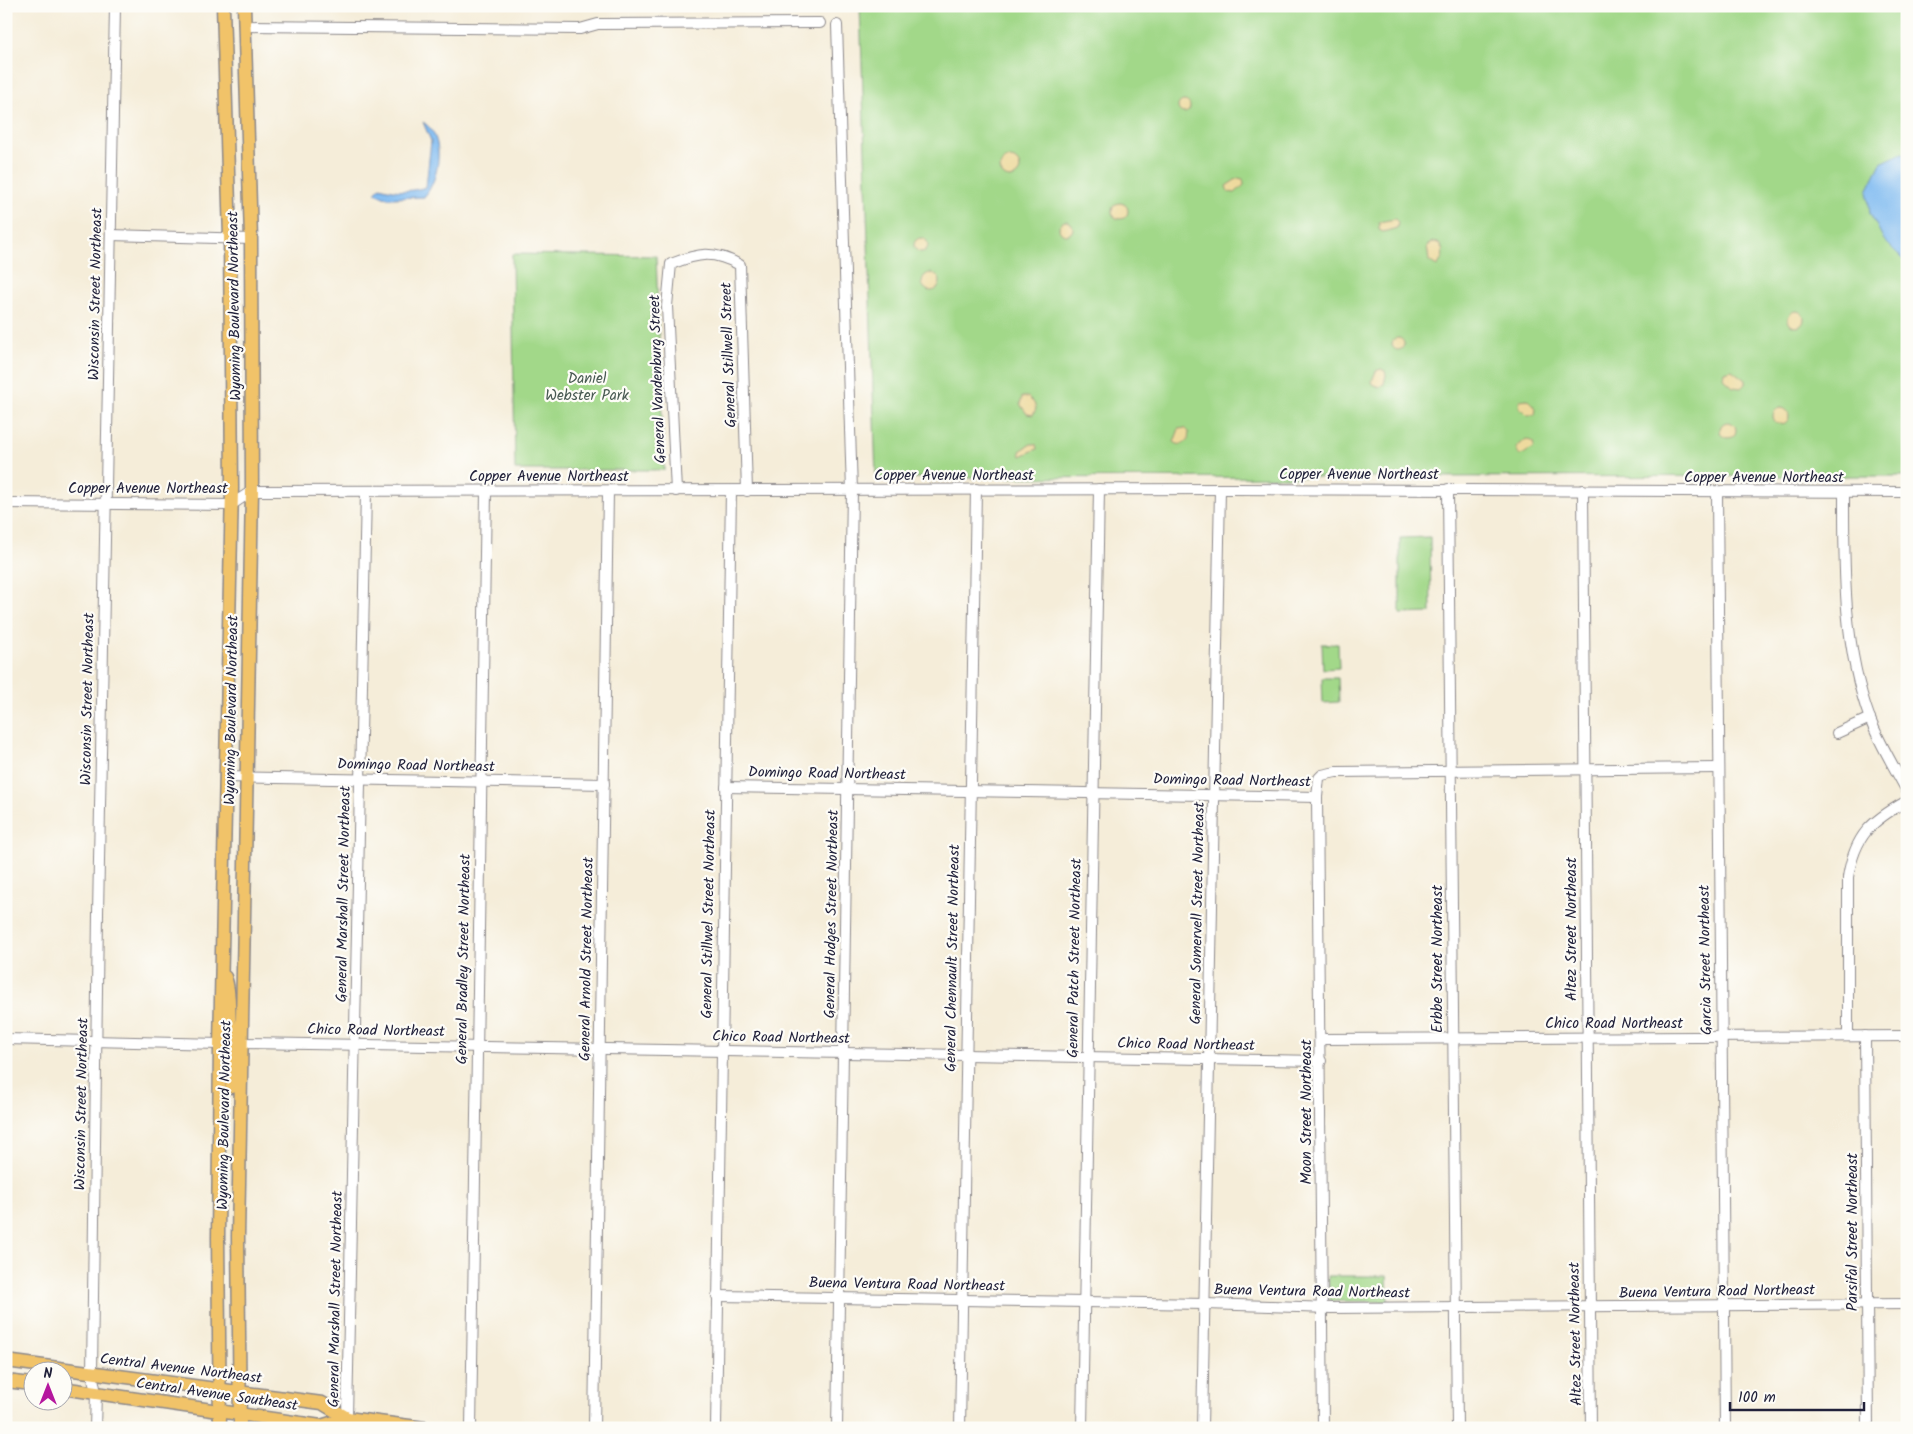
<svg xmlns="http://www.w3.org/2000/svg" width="1913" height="1434" font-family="Kalam,sans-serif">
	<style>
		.green { fill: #a2d889; stroke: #627d62 }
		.sand { fill: #eeda9e; stroke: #887e6c }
		.water { fill: #7ebaf1; stroke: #506e96 }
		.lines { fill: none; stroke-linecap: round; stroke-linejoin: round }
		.minor-casing { stroke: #8c888a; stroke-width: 12 }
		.major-casing { stroke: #8c888a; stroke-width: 15 }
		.minor { stroke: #fff; stroke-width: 10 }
		.major { stroke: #f1c369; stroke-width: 12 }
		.labels { text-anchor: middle; stroke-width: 4.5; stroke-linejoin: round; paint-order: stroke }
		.street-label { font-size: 15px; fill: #22223b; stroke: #fdfcf7 }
		.park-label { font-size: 15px; fill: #485952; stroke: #fdfcf7 }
	</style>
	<rect width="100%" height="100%" fill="#fdfcf7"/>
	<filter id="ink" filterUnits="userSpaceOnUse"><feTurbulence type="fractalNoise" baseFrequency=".02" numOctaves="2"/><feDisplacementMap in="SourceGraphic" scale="10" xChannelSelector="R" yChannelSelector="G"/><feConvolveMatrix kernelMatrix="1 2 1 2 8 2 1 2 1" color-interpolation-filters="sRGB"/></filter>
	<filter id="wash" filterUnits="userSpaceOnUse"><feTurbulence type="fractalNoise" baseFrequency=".0096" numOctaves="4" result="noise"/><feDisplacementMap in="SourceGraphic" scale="20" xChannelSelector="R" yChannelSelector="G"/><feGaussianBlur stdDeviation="1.12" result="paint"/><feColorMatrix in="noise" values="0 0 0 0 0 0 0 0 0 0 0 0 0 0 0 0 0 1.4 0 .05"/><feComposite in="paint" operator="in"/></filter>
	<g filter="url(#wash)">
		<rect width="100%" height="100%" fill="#f5edd9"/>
		<g class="green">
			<polygon points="860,6 1907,6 1907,476 876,478"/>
			<polygon points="512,254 656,256 664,470 515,470"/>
			<polygon points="1430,537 1431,613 1400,614 1400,538"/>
			<polygon points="1322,644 1338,644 1339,668 1323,669"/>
			<polygon points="1322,678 1338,678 1339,702 1323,703"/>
			<polygon points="1328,1276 1387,1276 1388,1302 1330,1301"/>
		</g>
		<g class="sand">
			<circle cx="1184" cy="107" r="6"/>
			<circle cx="1010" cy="168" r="10"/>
			<polygon points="1238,178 1243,179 1244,185 1235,193 1228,192 1226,186"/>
			<circle cx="1120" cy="211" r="8"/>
			<polygon points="1395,219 1398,222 1397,228 1383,232 1379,230 1379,222"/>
			<circle cx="1066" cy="228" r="7"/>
			<circle cx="921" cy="245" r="7"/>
			<path d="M1432,242c10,-1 12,9 10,17l-5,7 -8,-5 -2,-15z"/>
			<circle cx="931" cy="282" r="9"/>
			<circle cx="1796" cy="319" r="8"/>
			<circle cx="1398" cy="344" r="6"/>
			<polygon points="1381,369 1385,371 1386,375 1384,384 1379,387 1373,384 1372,381 1376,371"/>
			<polygon points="1732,370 1745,380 1745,384 1741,388 1733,387 1723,378 1724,372"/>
			<polygon points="1022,397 1028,397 1034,403 1036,409 1033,415 1027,414 1020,404"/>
			<polygon points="1527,399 1536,408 1535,415 1527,415 1519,407 1520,400"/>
			<circle cx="1781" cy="416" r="8"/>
			<circle cx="1728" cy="430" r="8"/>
			<path d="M1185,428l4,4 -1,8c-4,5 -9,6 -14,2l5,-13z"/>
			<polygon points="1526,439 1533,442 1534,447 1525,454 1519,455 1516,448"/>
			<polygon points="1031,444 1036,444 1037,449 1021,456 1020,451"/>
		</g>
		<g class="water">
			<path d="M423,122c23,14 17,57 1,75l-35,1 -14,-5 5,-6c17,5 30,5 46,0l5,-46z"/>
			<polygon points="1902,153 1907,154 1907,263 1884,240 1870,213 1867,191 1881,163"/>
		</g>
	</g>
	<g filter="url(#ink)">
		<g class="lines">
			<g class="minor-casing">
				<g id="minor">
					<polyline points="245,26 580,29 598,24 820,23"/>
					<polyline points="111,235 251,239"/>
					<polyline points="1448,489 1457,1428"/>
					<polyline points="1583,490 1591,1428"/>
					<path d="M676,491l-9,-185 4,-42c28,-11 42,-14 69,1l7,226"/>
					<polyline points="1717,492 1725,1428"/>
					<path d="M1844,492c0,77 -1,154 26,227 10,25 24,48 37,72"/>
					<polyline points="6,503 231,505 252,491 1230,489 1907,492"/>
					<polyline points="1837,733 1870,718"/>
					<polyline points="226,777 604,784"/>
					<polyline points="726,787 1317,797"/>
					<path d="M1848,1036v-159c7,-42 23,-56 59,-76"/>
					<polyline points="1865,1036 1868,1428"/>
					<polyline points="6,1039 220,1044"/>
					<polyline points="1321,1039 1907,1036"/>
					<polyline points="241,1043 1321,1061"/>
					<polyline points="717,1296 1205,1304 1331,1308 1907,1304"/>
					<polyline points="347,1418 366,491"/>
					<polyline points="95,1428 96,1393 92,1373 98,914 115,6"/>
					<polyline points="471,1428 486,492"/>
					<polyline points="594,1428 608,491"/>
					<polyline points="716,1428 731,491"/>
					<polyline points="837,1428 852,491 837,25"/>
					<polyline points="960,1428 976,489"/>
					<polyline points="1082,1428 1099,489"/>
					<polyline points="1202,1428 1220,489"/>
					<polyline points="1323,1428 1317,797 1319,778 1322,775 1336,772 1718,768"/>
				</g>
			</g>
			<g class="major-casing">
				<g id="major">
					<path d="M225,977c8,21 0,47 10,64l6,2"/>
					<polyline points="220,1044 231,1050 232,1087"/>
					<polyline points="6,1361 322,1403 347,1418"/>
					<polyline points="6,1381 32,1384"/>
					<polyline points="62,1388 321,1426 347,1418 425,1428"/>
					<polyline points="220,1428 218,1238 220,1044 232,488 230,238 223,6"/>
					<polyline points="240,1428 238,1237 252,491 251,239 244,6"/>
				</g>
			</g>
			<use href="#minor" class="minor"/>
			<use href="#major" class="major"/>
		</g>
	</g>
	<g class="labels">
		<g class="street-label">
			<text transform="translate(95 294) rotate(-89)" y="5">Wisconsin Street Northeast</text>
			<text transform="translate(234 306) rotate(-91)" y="5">Wyoming Boulevard Northeast</text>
			<text transform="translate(728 355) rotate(-92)" y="5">General Stillwell Street</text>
			<text transform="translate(657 379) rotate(-92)" y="5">General Vandenburg Street</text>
			<text x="1359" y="479">Copper Avenue Northeast</text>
			<text x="954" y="480">Copper Avenue Northeast</text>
			<text x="549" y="481">Copper Avenue Northeast</text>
			<text x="1764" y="482">Copper Avenue Northeast</text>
			<text x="148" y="493">Copper Avenue Northeast</text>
			<text transform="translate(87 699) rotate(-89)" y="5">Wisconsin Street Northeast</text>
			<text transform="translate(231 710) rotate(-89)" y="5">Wyoming Boulevard Northeast</text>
			<text transform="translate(416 765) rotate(1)" y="5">Domingo Road Northeast</text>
			<text transform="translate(827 773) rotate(1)" y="5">Domingo Road Northeast</text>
			<text transform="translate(1232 780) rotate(1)" y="5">Domingo Road Northeast</text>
			<text transform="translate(343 894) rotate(-89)" y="5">General Marshall Street Northeast</text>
			<text transform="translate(1197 913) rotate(-89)" y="5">General Somervell Street Northeast</text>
			<text transform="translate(708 914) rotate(-89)" y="5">General Stillwel Street Northeast</text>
			<text transform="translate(831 914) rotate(-89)" y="5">General Hodges Street Northeast</text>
			<text transform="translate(1571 929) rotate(-90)" y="5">Altez Street Northeast</text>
			<text transform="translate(952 958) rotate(-89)" y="5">General Chennault Street Northeast</text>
			<text transform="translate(1074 958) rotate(-89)" y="5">General Patch Street Northeast</text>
			<text transform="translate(463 959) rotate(-89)" y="5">General Bradley Street Northeast</text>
			<text transform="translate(586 959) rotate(-89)" y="5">General Arnold Street Northeast</text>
			<text transform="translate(1437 959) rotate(-90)" y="5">Erbbe Street Northeast</text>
			<text transform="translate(1705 960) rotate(-91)" y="5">Garcia Street Northeast</text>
			<text x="1614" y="1028">Chico Road Northeast</text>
			<text transform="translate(376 1030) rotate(1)" y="5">Chico Road Northeast</text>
			<text transform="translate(781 1037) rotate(1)" y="5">Chico Road Northeast</text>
			<text transform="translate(1186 1044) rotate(1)" y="5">Chico Road Northeast</text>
			<text transform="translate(81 1104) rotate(-89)" y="5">Wisconsin Street Northeast</text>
			<text transform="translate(1306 1112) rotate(-90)" y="5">Moon Street Northeast</text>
			<text transform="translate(224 1115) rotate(-89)" y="5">Wyoming Boulevard Northeast</text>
			<text transform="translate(1852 1232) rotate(-90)" y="5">Parsifal Street Northeast</text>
			<text transform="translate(907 1284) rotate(1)" y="5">Buena Ventura Road Northeast</text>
			<text transform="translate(1312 1291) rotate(1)" y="5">Buena Ventura Road Northeast</text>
			<text transform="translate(1717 1291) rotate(-1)" y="5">Buena Ventura Road Northeast</text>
			<text transform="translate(335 1299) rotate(-89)" y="5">General Marshall Street Northeast</text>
			<text transform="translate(1575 1334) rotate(-91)" y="5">Altez Street Northeast</text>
			<text transform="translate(181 1368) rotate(7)" y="5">Central Avenue Northeast</text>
			<text transform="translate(217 1394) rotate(8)" y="5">Central Avenue Southeast</text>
		</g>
		<g class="park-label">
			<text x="587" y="383">Daniel<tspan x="587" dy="17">Webster Park</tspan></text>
		</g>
	</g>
	<rect width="1913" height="1434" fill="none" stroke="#fdfcf7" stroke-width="25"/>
	<g transform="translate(48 1386)"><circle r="24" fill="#fdfcf7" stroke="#a5a5ac"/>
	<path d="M0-4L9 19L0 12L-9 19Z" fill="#b5179e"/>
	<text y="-8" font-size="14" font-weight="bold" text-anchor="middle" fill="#22223b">N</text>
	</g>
	<path d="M1730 1402v8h134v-8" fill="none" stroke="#22223b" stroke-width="2.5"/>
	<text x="1738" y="1402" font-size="15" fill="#22223b" stroke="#fdfcf7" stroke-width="4" paint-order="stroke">100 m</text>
</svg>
